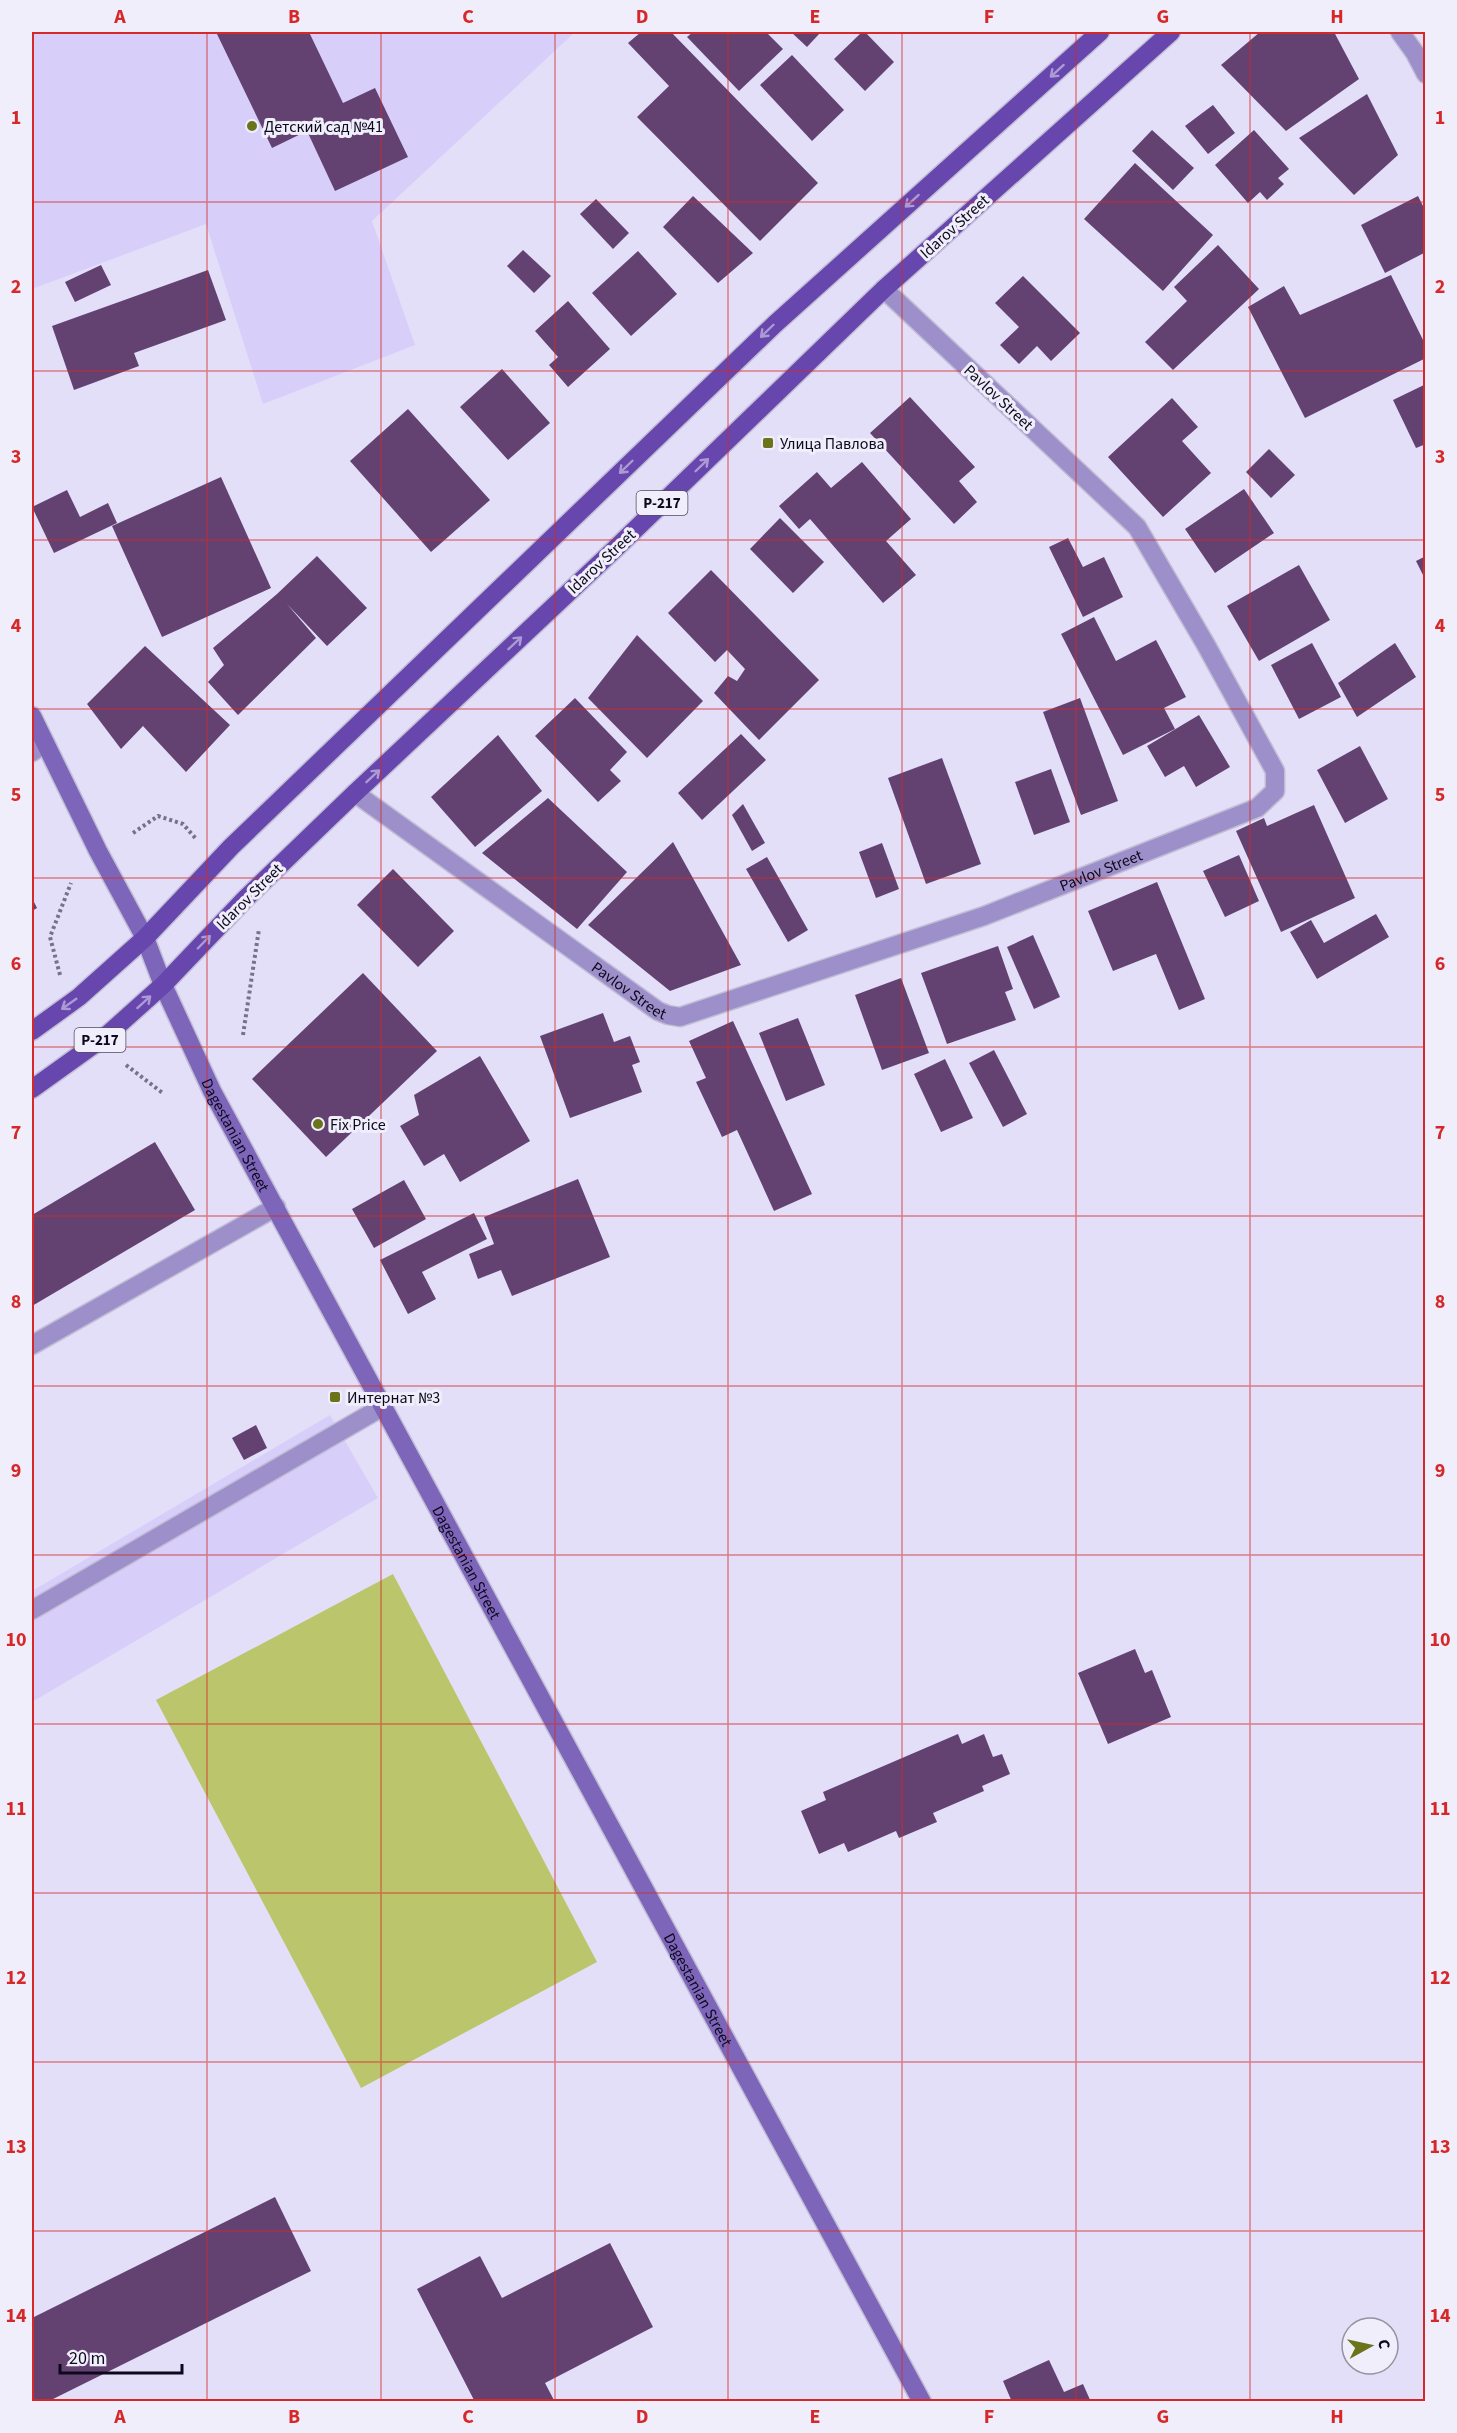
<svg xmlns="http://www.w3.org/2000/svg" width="1457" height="2433" font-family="'Source Sans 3',sans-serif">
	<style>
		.built { fill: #d7cff9 }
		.garden { fill: #bbc66c }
		.building { fill: #634272 }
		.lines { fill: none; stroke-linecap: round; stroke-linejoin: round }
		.lane-casing { stroke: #c1bdd5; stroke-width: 21 }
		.street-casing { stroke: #c1bdd5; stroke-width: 21 }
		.secondary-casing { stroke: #c1bdd5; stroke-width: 21 }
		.primary-casing { stroke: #c1bdd5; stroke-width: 21 }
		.path { stroke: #777289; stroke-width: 4; stroke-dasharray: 3 3; stroke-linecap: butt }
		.lane { stroke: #9d90ca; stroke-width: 18 }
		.street { stroke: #9d90ca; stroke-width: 18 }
		.secondary { stroke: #7d66ba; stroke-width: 18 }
		.primary { stroke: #6746ae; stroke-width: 18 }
		.oneway { stroke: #ac9ad4 }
		.grid { fill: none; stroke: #d62828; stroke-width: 1.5; stroke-opacity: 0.55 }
		.poi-dot { fill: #6b731b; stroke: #f0eefb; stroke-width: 2 }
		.labels { text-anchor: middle; stroke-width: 6; stroke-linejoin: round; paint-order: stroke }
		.shield { fill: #f0eefb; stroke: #524d5f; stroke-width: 1.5 }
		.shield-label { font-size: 15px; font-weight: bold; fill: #0e081c }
		.poi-label { font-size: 16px; fill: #0e081c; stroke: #f0eefb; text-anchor: start }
		.street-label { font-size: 16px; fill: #0e081c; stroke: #f0eefb }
		.neatline { fill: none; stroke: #d62828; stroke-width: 2 }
		.grid-label { font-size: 20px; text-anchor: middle; font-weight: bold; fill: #d62828 }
	</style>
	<rect width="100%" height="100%" fill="#e3dff8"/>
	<g class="built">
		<polygon points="32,32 575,32 372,221 415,345 263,404 206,224 32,289"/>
		<polygon points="330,1415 378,1498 32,1702 32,1591"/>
	</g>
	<polygon class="garden" points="393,1574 597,1962 361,2088 156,1700"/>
	<g class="building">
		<polygon points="216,32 309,32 343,103 375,88 408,157 335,191 307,131 272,148"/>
		<polygon points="641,32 671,32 818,183 760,241 637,117 669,86 628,43"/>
		<polygon points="693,32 766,32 783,49 739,91 687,37"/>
		<polygon points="791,32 819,32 820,33 807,47"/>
		<polygon points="862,32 865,32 894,62 865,91 834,59"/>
		<polygon points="1260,32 1334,32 1359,79 1286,131 1221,65"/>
		<polygon points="792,55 844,110 812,141 760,85"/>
		<polygon points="1367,94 1398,155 1354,195 1299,138"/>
		<polygon points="1213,105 1235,133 1208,154 1185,126"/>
		<polygon points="1152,130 1194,168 1173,190 1132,151"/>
		<polygon points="1254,130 1289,169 1278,178 1284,184 1267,200 1260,192 1248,203 1215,165"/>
		<polygon points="1135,163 1213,235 1163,291 1084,219"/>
		<polygon points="693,196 753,253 718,283 663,227"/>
		<polygon points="1418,196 1426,212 1426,252 1385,273 1361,225"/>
		<polygon points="596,199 629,233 613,249 580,214"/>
		<polygon points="1218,245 1259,289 1173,370 1145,342 1187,301 1174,287"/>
		<polygon points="523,250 551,276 534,293 507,266"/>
		<polygon points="638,251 677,294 631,336 592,293"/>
		<polygon points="101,265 111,285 75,302 65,282"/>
		<polygon points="208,270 226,320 134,353 139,366 74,390 52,326"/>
		<polygon points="1391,275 1426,346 1426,358 1305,418 1248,307 1284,286 1300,315"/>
		<polygon points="1023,276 1080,333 1051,361 1037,346 1019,364 1000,345 1019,327 995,303"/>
		<polygon points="568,301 610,349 568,387 549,365 558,357 535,331"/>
		<polygon points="502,369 550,423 508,460 460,407"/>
		<polygon points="1426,384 1426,444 1416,448 1393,400"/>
		<polygon points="910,397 975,467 959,481 977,502 954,524 870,433"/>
		<polygon points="1172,398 1198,427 1182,441 1211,473 1163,517 1108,457"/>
		<polygon points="408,409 490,500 431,552 350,461"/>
		<polygon points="1269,449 1295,475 1271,498 1246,472"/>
		<polygon points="862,462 911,519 886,541 916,575 883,603 810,519 799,529 779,506 817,472 831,488"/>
		<polygon points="221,477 271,588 162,637 112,526"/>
		<polygon points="1244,489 1274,533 1215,573 1185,529"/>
		<polygon points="67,490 80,517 108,503 117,523 54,553 32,507"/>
		<polygon points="780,518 824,562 793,593 750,549"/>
		<polygon points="1068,538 1083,567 1104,557 1123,597 1083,617 1049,547"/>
		<polygon points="317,556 367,608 327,646 287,604 316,638 238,715 208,682 224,665 213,648 277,594"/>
		<polygon points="1426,556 1426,581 1416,561"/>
		<polygon points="1299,565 1330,620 1259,661 1227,606"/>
		<polygon points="711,570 819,680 759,740 714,693 728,676 737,681 745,669 727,650 715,662 668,613"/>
		<polygon points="1094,617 1116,661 1156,640 1186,697 1164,708 1175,729 1123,755 1061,634"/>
		<polygon points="637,635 703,701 647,758 588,698"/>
		<polygon points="1312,643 1341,697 1299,719 1271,665"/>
		<polygon points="1395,643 1416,677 1357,717 1338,683"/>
		<polygon points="145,646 230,725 186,772 143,726 121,749 87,704"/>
		<polygon points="575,698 627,752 610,770 621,781 598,802 535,736"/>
		<polygon points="1080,698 1118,801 1081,815 1043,712"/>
		<polygon points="1199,715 1230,767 1196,787 1184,766 1165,777 1147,746"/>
		<polygon points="741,734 766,760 702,820 678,793"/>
		<polygon points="498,735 542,791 475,847 431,797"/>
		<polygon points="1360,746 1388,799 1345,823 1317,770"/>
		<polygon points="942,758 981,864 926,884 888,778"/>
		<polygon points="1051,769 1070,822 1034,835 1015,782"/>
		<polygon points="548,798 627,872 577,929 482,853"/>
		<polygon points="743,804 765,843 752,851 732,815"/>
		<polygon points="1314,805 1355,898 1281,932 1236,831 1264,818 1267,826"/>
		<polygon points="673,842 741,965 670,991 588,925"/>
		<polygon points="882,843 899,889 876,898 859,852"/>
		<polygon points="1239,855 1259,901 1225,917 1203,871"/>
		<polygon points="767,857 808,930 788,942 746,869"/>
		<polygon points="393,869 454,931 418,967 357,905"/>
		<polygon points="1157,882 1205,999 1179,1010 1156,954 1113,971 1088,911"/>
		<polygon points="32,898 37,908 32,911"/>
		<polygon points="1376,914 1389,937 1317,979 1290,932 1311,920 1324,943"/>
		<polygon points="1033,935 1060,997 1034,1009 1007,947"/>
		<polygon points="998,946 1013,989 1005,992 1016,1020 947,1044 921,973"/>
		<polygon points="363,973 437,1051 326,1157 252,1079"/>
		<polygon points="901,978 929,1053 882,1070 855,995"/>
		<polygon points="603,1013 614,1042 630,1036 640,1062 632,1065 642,1092 570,1118 540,1036"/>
		<polygon points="798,1018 825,1085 786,1101 759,1033"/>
		<polygon points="733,1021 812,1194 774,1211 737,1130 722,1137 696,1082 706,1078 689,1041"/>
		<polygon points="994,1050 1027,1114 1003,1127 969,1063"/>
		<polygon points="480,1056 530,1141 460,1182 444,1154 424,1166 400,1126 419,1115 414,1095"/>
		<polygon points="945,1059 973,1118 941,1132 914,1074"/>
		<polygon points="155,1142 195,1210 32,1306 32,1215"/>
		<polygon points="578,1179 610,1257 512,1296 501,1270 478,1279 469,1254 494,1244 484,1217"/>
		<polygon points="404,1180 426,1219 374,1248 352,1209"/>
		<polygon points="474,1213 487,1239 422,1272 436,1299 408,1314 380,1260"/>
		<polygon points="256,1425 267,1448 244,1460 232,1438"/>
		<polygon points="1135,1649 1145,1673 1152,1670 1171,1717 1108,1744 1078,1673"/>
		<polygon points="958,1734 962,1744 984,1734 993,1757 1002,1754 1010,1774 982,1786 984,1791 933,1813 937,1822 899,1838 896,1831 848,1852 844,1843 819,1854 801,1811 826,1800 823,1792"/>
		<polygon points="275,2197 311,2271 47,2402 32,2402 32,2318"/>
		<polygon points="610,2243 653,2327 545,2383 555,2402 475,2402 417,2289 480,2256 502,2298"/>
		<polygon points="1049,2360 1064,2392 1083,2384 1091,2402 1012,2402 1003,2381"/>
	</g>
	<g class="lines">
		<g class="lane-casing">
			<g id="lane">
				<polyline points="32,752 45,743"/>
				<polyline points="32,1345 276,1207"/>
				<polyline points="32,1610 384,1406"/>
			</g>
		</g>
		<g class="street-casing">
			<g id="street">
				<polyline points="1400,32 1415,53 1426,74"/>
				<path id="s1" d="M355,793l303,218 10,4 12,2 304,-101 273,-108 18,-17v-20l-69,-126 -69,-118 -253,-238"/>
			</g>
		</g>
		<g class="secondary-casing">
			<g id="secondary">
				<path id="s2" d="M32,716l66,135 47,87 18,47 49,106 710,1311"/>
			</g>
		</g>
		<g class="primary-casing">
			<g id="primary">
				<polyline points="32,1031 79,997 145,938 231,847 775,324 1100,32"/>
				<polyline points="32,1089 106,1036 163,985 245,899 355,793 616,548 884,289 1171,32"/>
			</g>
		</g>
		<g class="path">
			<polyline points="133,833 158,816 183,824 197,840"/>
			<polyline points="60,975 50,937 71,883"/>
			<polyline points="243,1035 259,929"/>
			<polyline points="126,1065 164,1094"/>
		</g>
		<use href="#lane" class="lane"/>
		<use href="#street" class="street"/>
		<use href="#secondary" class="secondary"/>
		<use href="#primary" class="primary"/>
	</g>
	<defs><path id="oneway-shaft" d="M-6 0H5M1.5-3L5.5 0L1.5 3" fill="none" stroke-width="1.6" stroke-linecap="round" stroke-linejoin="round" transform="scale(1.5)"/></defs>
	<g class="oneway">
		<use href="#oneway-shaft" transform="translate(1057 71) rotate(138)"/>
		<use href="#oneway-shaft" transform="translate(912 201) rotate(138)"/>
		<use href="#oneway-shaft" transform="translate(767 331) rotate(136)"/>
		<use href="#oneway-shaft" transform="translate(702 465) rotate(-44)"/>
		<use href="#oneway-shaft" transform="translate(626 467) rotate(136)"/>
		<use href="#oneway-shaft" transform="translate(515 643) rotate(-43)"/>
		<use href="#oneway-shaft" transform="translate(373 776) rotate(-43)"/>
		<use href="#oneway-shaft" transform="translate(204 942) rotate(-46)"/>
		<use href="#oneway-shaft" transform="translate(144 1002) rotate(-42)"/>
		<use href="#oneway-shaft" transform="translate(69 1004) rotate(145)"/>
	</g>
	<path class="grid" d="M207,32v2370M381,32v2370M555,32v2370M728,32v2370M902,32v2370M1076,32v2370M1250,32v2370M32,202h1394M32,371h1394M32,540h1394M32,709h1394M32,878h1394M32,1047h1394M32,1216h1394M32,1386h1394M32,1555h1394M32,1724h1394M32,1893h1394M32,2062h1394M32,2231h1394"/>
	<g class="poi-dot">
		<circle cx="252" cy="126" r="6"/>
		<rect x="762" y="437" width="12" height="12" rx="3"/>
		<circle cx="318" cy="1124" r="6"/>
		<rect x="329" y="1391" width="12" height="12" rx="3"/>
	</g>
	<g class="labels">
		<g class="shield">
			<rect x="636.5" y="491" width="51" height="24" rx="4.5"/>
			<rect x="74.5" y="1028" width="51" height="24" rx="4.5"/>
		</g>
		<g class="shield-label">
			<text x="662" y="508">Р-217</text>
			<text x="100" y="1045">Р-217</text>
		</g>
		<g class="poi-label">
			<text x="264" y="132">Детский сад №41</text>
			<text x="780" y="449">Улица Павлова</text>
			<text x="330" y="1130">Fix Price</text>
			<text x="347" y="1403">Интернат №3</text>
		</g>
		<g class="street-label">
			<text transform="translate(954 226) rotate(-42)" y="6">Idarov Street</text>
			<text transform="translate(999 397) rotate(43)" y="6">Pavlov Street</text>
			<text transform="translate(601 561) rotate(-43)" y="6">Idarov Street</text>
			<text dy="6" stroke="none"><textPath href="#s1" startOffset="842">Pavlov Street</textPath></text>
			<text transform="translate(249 896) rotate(-45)" y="6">Idarov Street</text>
			<text dy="6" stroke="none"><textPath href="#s1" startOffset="338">Pavlov Street</textPath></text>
			<text dy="6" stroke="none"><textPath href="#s2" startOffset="466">Dagestanian Street</textPath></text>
			<text dy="6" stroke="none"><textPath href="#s2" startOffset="952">Dagestanian Street</textPath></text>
			<text dy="6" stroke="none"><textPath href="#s2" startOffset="1438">Dagestanian Street</textPath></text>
		</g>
	</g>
	<rect width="1457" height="2433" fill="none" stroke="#f0eefb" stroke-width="66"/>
	<g transform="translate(1370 2346) rotate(82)"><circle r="28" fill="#f0eefb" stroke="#9692a2" stroke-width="1.5"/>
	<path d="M0-4.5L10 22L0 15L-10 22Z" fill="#6b731b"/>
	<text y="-9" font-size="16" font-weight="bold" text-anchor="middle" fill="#0e081c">С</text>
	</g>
	<path d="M60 2364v9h122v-9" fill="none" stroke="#0e081c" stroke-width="3"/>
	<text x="69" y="2364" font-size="18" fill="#0e081c" stroke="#f0eefb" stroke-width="4.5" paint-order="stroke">20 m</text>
	<rect x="33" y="33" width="1391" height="2367" class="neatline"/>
	<g class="grid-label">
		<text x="120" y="23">A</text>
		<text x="294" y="23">B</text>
		<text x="468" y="23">C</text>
		<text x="642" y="23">D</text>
		<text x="815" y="23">E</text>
		<text x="989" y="23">F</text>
		<text x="1163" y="23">G</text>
		<text x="1337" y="23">H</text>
		<text x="16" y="124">1</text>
		<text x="1440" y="124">1</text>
		<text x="16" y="293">2</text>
		<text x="1440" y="293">2</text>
		<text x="16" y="463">3</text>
		<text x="1440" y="463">3</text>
		<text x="16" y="632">4</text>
		<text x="1440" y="632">4</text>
		<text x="16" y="801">5</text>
		<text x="1440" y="801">5</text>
		<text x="16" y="970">6</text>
		<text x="1440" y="970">6</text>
		<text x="16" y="1139">7</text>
		<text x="1440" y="1139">7</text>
		<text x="16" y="1308">8</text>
		<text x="1440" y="1308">8</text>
		<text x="16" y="1477">9</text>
		<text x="1440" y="1477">9</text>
		<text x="16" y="1646">10</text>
		<text x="1440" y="1646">10</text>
		<text x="16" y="1815">11</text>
		<text x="1440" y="1815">11</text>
		<text x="16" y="1984">12</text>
		<text x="1440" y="1984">12</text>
		<text x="16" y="2153">13</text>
		<text x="1440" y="2153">13</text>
		<text x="16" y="2322">14</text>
		<text x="1440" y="2322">14</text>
		<text x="120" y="2423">A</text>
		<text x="294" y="2423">B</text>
		<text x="468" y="2423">C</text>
		<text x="642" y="2423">D</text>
		<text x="815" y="2423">E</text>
		<text x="989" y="2423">F</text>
		<text x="1163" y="2423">G</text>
		<text x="1337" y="2423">H</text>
	</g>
</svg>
